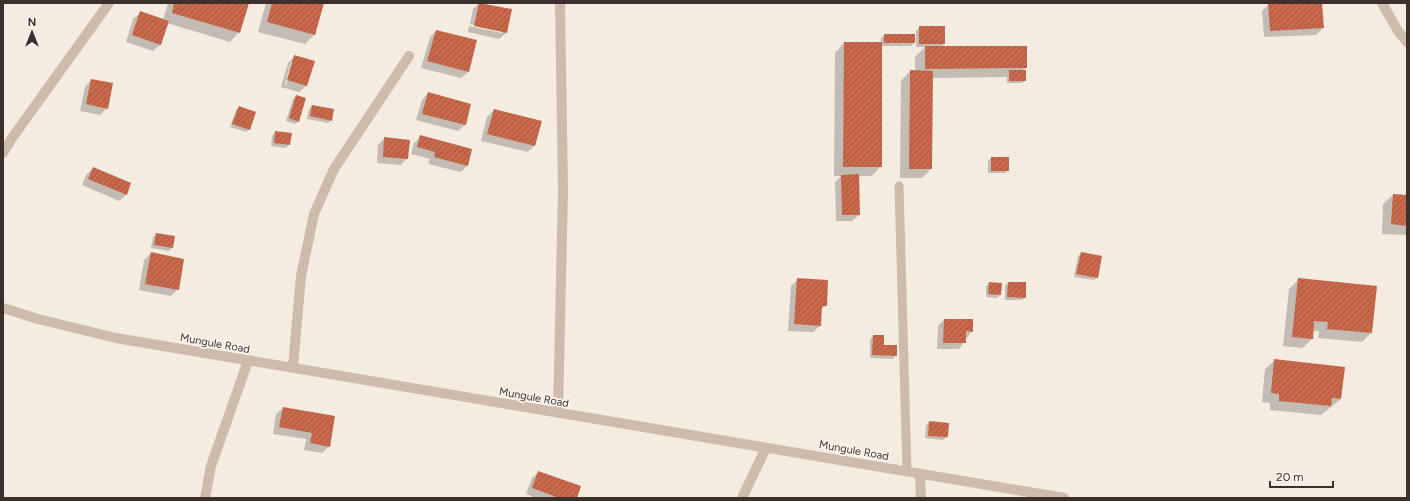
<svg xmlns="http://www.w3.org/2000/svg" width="1410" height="501" font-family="Figtree,sans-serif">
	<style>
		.shadow { fill: #0003; fill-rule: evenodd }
		.building { fill: url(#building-hatch) }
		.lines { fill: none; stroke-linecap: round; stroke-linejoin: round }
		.service { stroke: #cdbbac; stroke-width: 9 }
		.minor { stroke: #cdbbac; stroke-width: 10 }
		.tertiary { stroke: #cdbbac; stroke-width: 10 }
		.labels { text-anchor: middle; stroke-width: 3.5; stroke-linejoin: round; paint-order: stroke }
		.street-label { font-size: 11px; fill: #3b302b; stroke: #fbf5ee }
	</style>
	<defs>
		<pattern id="building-hatch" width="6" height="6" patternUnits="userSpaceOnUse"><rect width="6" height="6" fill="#c8694b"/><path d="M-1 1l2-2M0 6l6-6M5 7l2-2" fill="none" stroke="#a4573f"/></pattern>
	</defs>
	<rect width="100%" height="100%" fill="#f4ebe1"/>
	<g class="shadow">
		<polygon points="168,3 248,3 239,32 230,42 167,23 160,45 153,51 126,42 133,19 140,13 163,20"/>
		<polygon points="266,3 323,3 314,35 305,44 258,32"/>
		<polygon points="479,3 511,10 506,33 499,39 468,32 469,26 502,33 502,31 470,24 473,9"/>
		<polygon points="1321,3 1323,28 1316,35 1264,37 1262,11 1269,4"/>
		<polygon points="920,27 944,44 941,47 1026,67 1023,71 1025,80 1022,83 1007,83 1007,77 932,78 931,169 922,178 900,178 901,81 910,71 915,71 915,57 925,47 916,47 916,31"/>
		<polygon points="436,31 468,72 461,78 421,68 430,37"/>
		<polygon points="884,35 914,43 911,46 881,46 881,166 872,176 858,176 859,215 852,221 836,221 835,182 841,176 834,176 835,53 844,43 881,43 881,38"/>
		<path d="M295,56l18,5 -7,25 -7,6 -18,-5 7,-24zM291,62h2l-7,24 -1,-1z"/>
		<polygon points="91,80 107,108 100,115 80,111 85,87"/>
		<polygon points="428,93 470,105 465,125 458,131 416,120 422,100"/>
		<polygon points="296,96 299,121 295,124 286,121 293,99"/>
		<polygon points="312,106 331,120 328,123 307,119 309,109"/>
		<polygon points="239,107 249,129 246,132 230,127 236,110"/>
		<polygon points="494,110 541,122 534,146 528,152 481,141 487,117"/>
		<polygon points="275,132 289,144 286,148 271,146 272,136"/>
		<polygon points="421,136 467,166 461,172 428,164 430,159 411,154 414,143"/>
		<polygon points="385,138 407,158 401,165 377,163 378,145"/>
		<polygon points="991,158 1008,158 1008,170 1005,173 988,173 988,161"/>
		<polygon points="93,168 130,184 126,195 119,201 82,185 86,175"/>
		<polygon points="1393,195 1407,196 1407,235 1382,234 1383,204"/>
		<polygon points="156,234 172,248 169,251 151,248 153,237"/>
		<polygon points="151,253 178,289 171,296 139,290 144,260"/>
		<polygon points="1081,253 1098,277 1094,280 1074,277 1078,256"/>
		<polygon points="798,279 826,305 821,310 820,326 813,332 788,331 791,286"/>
		<polygon points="1299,279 1371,333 1362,342 1318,338 1319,331 1312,331 1312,339 1302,348 1283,346 1289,289"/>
		<polygon points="989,283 1000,295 997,298 986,297 986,286"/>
		<polygon points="1008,283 1025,297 1022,300 1005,300 1005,286"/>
		<polygon points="944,320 972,331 959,349 937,349 938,326"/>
		<polygon points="873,336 883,346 896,355 893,359 870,358 870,339"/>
		<polygon points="1275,360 1344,368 1341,399 1321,415 1270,410 1270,403 1262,402 1265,369"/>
		<polygon points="283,408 329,446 322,453 304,450 306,439 273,434 276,414"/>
		<polygon points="929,422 948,424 947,437 943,440 925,438 926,426"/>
		<polygon points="539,472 576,498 536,498 526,494 532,478"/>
	</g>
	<g class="building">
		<polygon points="174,3 249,3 240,33 172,13"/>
		<polygon points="272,3 324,3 315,35 267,22"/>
		<polygon points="479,3 512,9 507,33 474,26"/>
		<polygon points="1268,3 1322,3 1324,28 1270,31"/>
		<polygon points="140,11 169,21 161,45 132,35"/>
		<rect x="919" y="26" width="26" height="18"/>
		<polygon points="436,30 477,40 469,72 427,61"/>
		<rect x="884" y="34" width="31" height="9"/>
		<polygon points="844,42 882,42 882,167 843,167"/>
		<polygon points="925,46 1027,46 1027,68 925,69"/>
		<polygon points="294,55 315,61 307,86 287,80"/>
		<polygon points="910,70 933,71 932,169 909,169"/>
		<rect x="1009" y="70" width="17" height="11"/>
		<polygon points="91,79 113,83 108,109 86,104"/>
		<polygon points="428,92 471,104 466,125 422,114"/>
		<polygon points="296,95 306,98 299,122 289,118"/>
		<polygon points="312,105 334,109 332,121 310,116"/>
		<polygon points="239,106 256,112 250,130 232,124"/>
		<polygon points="494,109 542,121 535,146 487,134"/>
		<polygon points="275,131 292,133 290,145 274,143"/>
		<polygon points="420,135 472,149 468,166 434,157 435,152 417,147"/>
		<polygon points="384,137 410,140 408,159 383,157"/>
		<rect x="991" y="157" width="18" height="14"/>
		<polygon points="93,167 131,183 127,195 88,179"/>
		<polygon points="859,174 860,215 842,215 841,175"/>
		<polygon points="1393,194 1407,195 1407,226 1391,224"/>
		<polygon points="156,233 175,236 173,248 154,245"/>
		<polygon points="151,252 184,259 179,290 145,284"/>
		<polygon points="1081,252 1102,256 1098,278 1076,274"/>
		<polygon points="797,278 828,280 827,306 822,306 821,326 794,324"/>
		<polygon points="1298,278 1377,286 1372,333 1327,329 1328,322 1314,321 1313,339 1292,337"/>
		<polygon points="989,282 1002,283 1001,295 988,294"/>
		<polygon points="1008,282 1026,282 1026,298 1007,297"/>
		<polygon points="944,319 973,319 973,332 966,331 966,343 943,343"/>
		<polygon points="873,335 884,335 884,345 897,345 897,356 872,355"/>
		<polygon points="1274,359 1345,367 1341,399 1332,398 1331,406 1279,401 1279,394 1271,393"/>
		<polygon points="283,407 335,416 330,447 310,443 312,433 279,427"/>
		<polygon points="929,421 949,423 948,437 928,436"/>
		<polygon points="538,471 581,486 577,498 559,498 532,488"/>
	</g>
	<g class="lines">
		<polyline class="service" points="899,186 907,472"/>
		<g class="minor">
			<polyline points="1382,3 1398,31 1407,42"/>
			<polyline points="3,153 12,138 109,3"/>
			<polyline points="293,367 301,276 314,214 334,169 409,56"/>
			<polyline points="558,413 563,190 560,3"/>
			<polyline points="920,474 921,498"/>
			<polyline points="205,498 211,466 248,361"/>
			<polyline points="742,498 766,448"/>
		</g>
		<polyline class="tertiary" points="3,308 38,319 116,338 1064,498"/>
	</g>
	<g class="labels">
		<g class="street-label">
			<text transform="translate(215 343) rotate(10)" y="4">Mungule Road</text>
			<text transform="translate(534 397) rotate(10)" y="4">Mungule Road</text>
			<text transform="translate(854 450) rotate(10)" y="4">Mungule Road</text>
		</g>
	</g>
	<rect width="1410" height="501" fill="none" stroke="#3b302b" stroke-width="8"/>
	<g transform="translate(32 32)" stroke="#fbf5ee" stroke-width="3" paint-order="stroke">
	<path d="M0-3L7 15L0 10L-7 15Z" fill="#3b302b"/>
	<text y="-6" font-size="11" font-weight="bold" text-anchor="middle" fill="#3b302b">N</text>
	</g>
	<path d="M1270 481v6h63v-6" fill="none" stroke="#3b302b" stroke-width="2"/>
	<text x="1276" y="481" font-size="12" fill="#3b302b" stroke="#fbf5ee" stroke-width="3" paint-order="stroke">20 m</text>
</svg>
